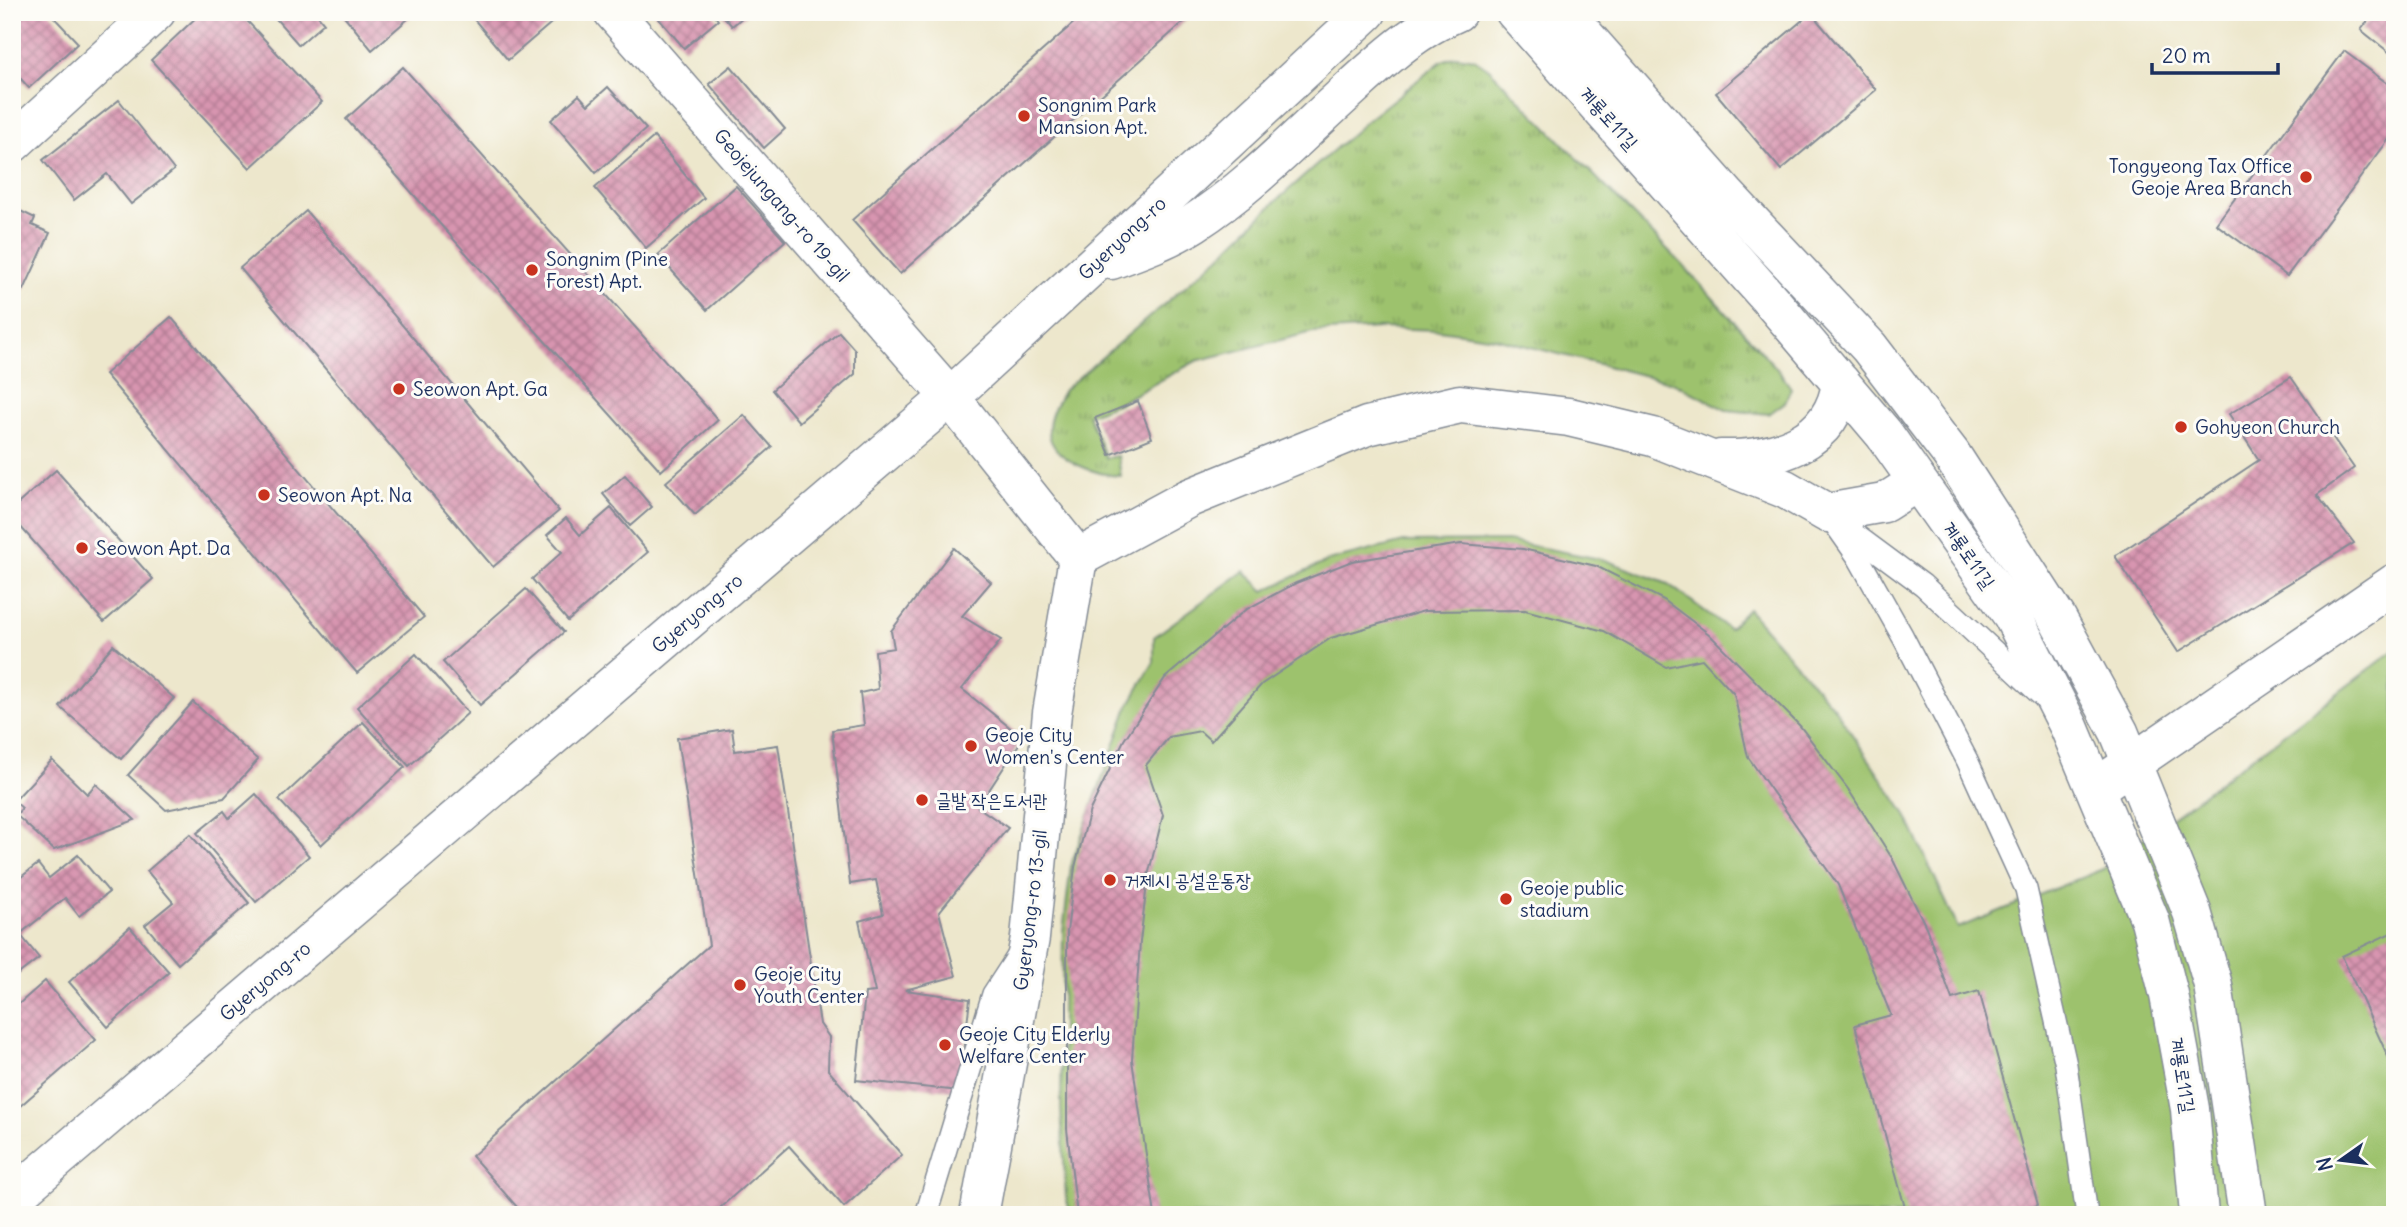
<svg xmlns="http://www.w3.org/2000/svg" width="2407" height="1227" font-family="Delius,'Poor Story',sans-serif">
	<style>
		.grass { fill: url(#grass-tufts); stroke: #5c7866; stroke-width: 2 }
		.pitch { fill: #9dc26d; stroke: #5c7866; stroke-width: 2 }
		.building { fill: url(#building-cross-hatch) }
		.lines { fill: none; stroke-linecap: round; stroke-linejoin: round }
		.lane-casing { stroke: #848b95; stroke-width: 24 }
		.street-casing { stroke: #848b95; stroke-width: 41 }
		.secondary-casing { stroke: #848b95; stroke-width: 41 }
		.lane { stroke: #fff; stroke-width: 21 }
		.street { stroke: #fff; stroke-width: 38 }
		.secondary { stroke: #fff; stroke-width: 38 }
		.poi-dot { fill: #c8321e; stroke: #fdfcf7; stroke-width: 2.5 }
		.labels { text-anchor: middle; stroke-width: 6; stroke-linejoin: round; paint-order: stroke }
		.poi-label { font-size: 19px; fill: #1b2f5e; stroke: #fdfcf7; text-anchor: start }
		.street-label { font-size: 19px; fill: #1b2f5e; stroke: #fdfcf7 }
	</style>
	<defs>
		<pattern id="grass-tufts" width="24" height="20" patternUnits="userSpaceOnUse" patternTransform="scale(1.75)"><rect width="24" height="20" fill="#9dc26d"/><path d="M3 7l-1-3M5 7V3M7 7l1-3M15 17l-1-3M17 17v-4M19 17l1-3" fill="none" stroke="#7f9e5d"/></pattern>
		<pattern id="building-cross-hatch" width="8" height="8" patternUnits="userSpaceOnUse" patternTransform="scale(1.75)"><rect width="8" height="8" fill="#d895b0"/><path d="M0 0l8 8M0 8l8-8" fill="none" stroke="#ae7a92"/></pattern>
	</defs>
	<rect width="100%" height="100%" fill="#fdfcf7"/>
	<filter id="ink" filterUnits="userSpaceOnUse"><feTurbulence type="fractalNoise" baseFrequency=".0143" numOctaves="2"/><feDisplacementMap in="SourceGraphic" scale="14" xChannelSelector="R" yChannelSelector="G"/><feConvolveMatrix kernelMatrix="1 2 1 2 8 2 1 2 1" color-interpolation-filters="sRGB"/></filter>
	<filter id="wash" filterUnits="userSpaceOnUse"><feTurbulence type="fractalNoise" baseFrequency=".00686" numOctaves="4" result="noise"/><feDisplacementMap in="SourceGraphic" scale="28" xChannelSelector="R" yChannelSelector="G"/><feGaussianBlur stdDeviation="1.57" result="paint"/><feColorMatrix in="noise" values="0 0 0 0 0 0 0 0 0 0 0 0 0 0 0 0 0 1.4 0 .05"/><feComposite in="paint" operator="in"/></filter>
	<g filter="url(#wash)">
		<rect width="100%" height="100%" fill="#ede7cc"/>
		<path class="grass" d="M1457,56l17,3 15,10 192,194 98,108 12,17 -6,14 -16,12 -43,-4 -52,-27 -179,-45 -56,-8 -60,-2 -66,4 -117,29 -77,42 -31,12 18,43 12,-2 3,20c-23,-1 -70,-15 -72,-44 -1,-15 8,-30 15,-42l154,-132 57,-56 95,-84 72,-57z"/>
		<polygon class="pitch" points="1507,541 1605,560 1668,584 1729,629 1748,609 1835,709 1905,813 1958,928 2103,869 2395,650 2395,1215 1071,1215 1066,1197 1061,1108 1063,932 1071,865 1128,707 1154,662 1154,637 1244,571 1264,591 1328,561 1404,542"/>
		<g id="blocks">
			<g class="building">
				<polygon points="12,12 49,12 78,43 29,88 12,69"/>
				<polygon points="202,12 239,12 322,102 250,168 151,60"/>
				<polygon points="270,12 315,12 324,23 299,45"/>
				<polygon points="341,12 416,12 372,50"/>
				<polygon points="468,12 564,12 508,60"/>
				<polygon points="653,12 712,12 718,20 684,48"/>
				<polygon points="720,12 749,12 732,26"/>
				<polygon points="1086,12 1195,12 900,274 852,220"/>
				<polygon points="2375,12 2395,12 2395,57 2361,30"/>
				<polygon points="1811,13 1876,90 1781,170 1716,93"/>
				<polygon points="2344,51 2395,89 2395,131 2287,276 2216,224"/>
				<polygon points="731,66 785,129 764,148 709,84"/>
				<polygon points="403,67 718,420 661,471 346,119"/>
				<polygon points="608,87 646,129 596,173 551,120 579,95 588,105"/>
				<polygon points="119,100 174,170 131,204 107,174 74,200 43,160"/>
				<polygon points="654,137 704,198 646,248 595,188"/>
				<polygon points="736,186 785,241 707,310 658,255"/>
				<polygon points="12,207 35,218 32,225 50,233 24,290 12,284"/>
				<polygon points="306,211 559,511 493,567 240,268"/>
				<polygon points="171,317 424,617 357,673 105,374"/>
				<polygon points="839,332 855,350 855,374 799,422 772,390"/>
				<polygon points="2291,377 2354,468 2317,495 2354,543 2178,652 2115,556 2259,460 2229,414"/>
				<polygon points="1138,401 1152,438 1110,455 1095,418"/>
				<polygon points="744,415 772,447 695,515 666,482"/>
				<polygon points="56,470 153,579 104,622 12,517 12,509"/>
				<polygon points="625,475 652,507 630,526 603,494"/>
				<polygon points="611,508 648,552 568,621 532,579 562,552 547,535 566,518 580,535"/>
				<polygon points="1461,544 1523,549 1596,566 1664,600 1709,634 1800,726 1848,789 1892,858 1926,927 1952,999 1979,991 2038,1205 2012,1215 1907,1215 1855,1025 1891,1015 1838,885 1748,757 1734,694 1702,659 1666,667 1604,631 1525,610 1424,611 1331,638 1262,684 1211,741 1200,731 1169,737 1146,765 1163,815 1148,876 1140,942 1132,1060 1155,1215 1077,1215 1067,1129 1067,932 1075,867 1090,810 1124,740 1165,678 1245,610 1296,583 1352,561"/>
				<polygon points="954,548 991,582 962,616 1001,640 962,689 1023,738 978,807 1008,828 939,912 956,976 905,990 970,999 959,1091 856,1080 865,993 875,992 859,921 883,914 876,880 850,884 832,730 864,725 860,693 878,689 875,651 894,648 891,631"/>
				<polygon points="526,589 564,632 480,705 443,662"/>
				<polygon points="113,645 174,698 121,759 60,707"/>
				<polygon points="416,654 468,713 409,766 357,707"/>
				<polygon points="193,702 258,760 224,798 166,810 128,775"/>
				<polygon points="363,722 405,767 321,845 279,800"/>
				<polygon points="732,729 735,751 778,745 820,1024 829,1037 828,1070 902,1155 844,1207 789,1146 712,1215 524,1215 472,1156 709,945 677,738"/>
				<polygon points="52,760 87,794 96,784 135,820 54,850 16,815 22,808 14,801"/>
				<polygon points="256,794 309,856 256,902 197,833 224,811 229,818"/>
				<polygon points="190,834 249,903 178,964 145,925 173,902 147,871"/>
				<polygon points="78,855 109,892 79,916 65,898 20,934 39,958 12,979 12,884 38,864 49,878"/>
				<polygon points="130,927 169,972 108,1027 69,982"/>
				<polygon points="2395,931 2395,1056 2389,1059 2342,956"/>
				<polygon points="45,981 96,1040 12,1113 12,1010"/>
			</g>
		</g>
	</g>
	<g filter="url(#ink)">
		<use href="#blocks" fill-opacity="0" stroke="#848b95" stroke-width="2"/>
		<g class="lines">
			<g class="lane-casing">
				<g id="lane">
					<polyline points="1827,513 1858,557 1903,637 1967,760 2026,889 2066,1065 2087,1215"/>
					<polyline points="1842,525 1923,585 2041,695"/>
					<polyline points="926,1215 993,994 1019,954"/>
				</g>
			</g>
			<g class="street-casing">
				<g id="street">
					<polyline points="613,12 950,397 1078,558 1052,713 1030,938 979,1215"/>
					<polyline points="12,144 156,12"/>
					<path d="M1721,459c54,1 112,-15 120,-76"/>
					<polyline points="1078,558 1189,498 1367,426 1460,404 1569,417 1653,437 1785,489 1827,513 1884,503 1917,482"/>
					<polyline points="2096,788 2395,583"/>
				</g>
			</g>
			<g class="secondary-casing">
				<g id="secondary">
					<polyline points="1515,12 1773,303 1884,434 2012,615 2069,727 2150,920 2169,995 2190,1109 2199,1215"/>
					<polyline points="1564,12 1727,196 1869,347 1951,454 2057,618 2119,732 2192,912 2213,985 2248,1215"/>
					<path d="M1111,260c28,-10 58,-21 83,-37 56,-36 102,-85 151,-129 36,-32 67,-63 112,-82"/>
					<polyline points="12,1198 950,397 1367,12"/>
				</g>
			</g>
			<use href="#lane" class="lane"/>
			<use href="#street" class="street"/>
			<use href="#secondary" class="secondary"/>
		</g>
	</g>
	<g class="poi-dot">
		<circle cx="1024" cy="116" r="7"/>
		<circle cx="2306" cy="177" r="7"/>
		<circle cx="532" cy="270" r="7"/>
		<circle cx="399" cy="389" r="7"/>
		<circle cx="2181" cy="427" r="7"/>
		<circle cx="264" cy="495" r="7"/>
		<circle cx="82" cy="548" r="7"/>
		<circle cx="971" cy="746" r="7"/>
		<circle cx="922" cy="800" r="7"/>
		<circle cx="1110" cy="880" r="7"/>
		<circle cx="1506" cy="899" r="7"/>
		<circle cx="740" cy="985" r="7"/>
		<circle cx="945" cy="1045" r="7"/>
	</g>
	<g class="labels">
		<g class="poi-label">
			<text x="1038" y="112">Songnim Park<tspan x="1038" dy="22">Mansion Apt.</tspan></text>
			<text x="2292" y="173" text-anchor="end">Tongyeong Tax Office<tspan x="2292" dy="22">Geoje Area Branch</tspan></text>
			<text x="546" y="266">Songnim (Pine<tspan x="546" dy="22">Forest) Apt.</tspan></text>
			<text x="413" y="396">Seowon Apt. Ga</text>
			<text x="2195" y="434">Gohyeon Church</text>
			<text x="278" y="502">Seowon Apt. Na</text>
			<text x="96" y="555">Seowon Apt. Da</text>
			<text x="985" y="742">Geoje City<tspan x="985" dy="22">Women's Center</tspan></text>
			<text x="936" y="807">글발 작은도서관</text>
			<text x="1124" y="887">거제시 공설운동장</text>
			<text x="1520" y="895">Geoje public<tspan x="1520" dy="22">stadium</tspan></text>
			<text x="754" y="981">Geoje City<tspan x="754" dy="22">Youth Center</tspan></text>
			<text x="959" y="1041">Geoje City Elderly<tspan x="959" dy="22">Welfare Center</tspan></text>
		</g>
		<g class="street-label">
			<text transform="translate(1609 118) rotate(48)" y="7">계룡로11길</text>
			<text transform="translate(782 205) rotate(49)" y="7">Geojejungang-ro 19-gil</text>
			<text transform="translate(1122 238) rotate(-43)" y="7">Gyeryong-ro</text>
			<text transform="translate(1969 555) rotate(55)" y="7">계룡로11길</text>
			<text transform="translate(697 613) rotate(-40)" y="7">Gyeryong-ro</text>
			<text transform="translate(1030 910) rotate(-83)" y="7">Gyeryong-ro 13-gil</text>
			<text transform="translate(265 981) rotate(-40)" y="7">Gyeryong-ro</text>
			<text transform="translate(2183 1075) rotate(81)" y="7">계룡로11길</text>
		</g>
	</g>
	<rect width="2407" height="1227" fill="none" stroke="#fdfcf7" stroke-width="42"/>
	<g transform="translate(2341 1160) rotate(256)" stroke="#fdfcf7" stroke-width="5" paint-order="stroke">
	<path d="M0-5L12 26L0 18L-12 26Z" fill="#1b2f5e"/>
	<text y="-10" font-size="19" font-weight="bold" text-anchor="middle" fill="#1b2f5e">N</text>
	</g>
	<path d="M2152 63v10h126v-10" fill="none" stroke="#1b2f5e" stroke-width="3.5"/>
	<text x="2162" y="63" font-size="21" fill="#1b2f5e" stroke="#fdfcf7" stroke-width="5" paint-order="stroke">20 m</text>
</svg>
